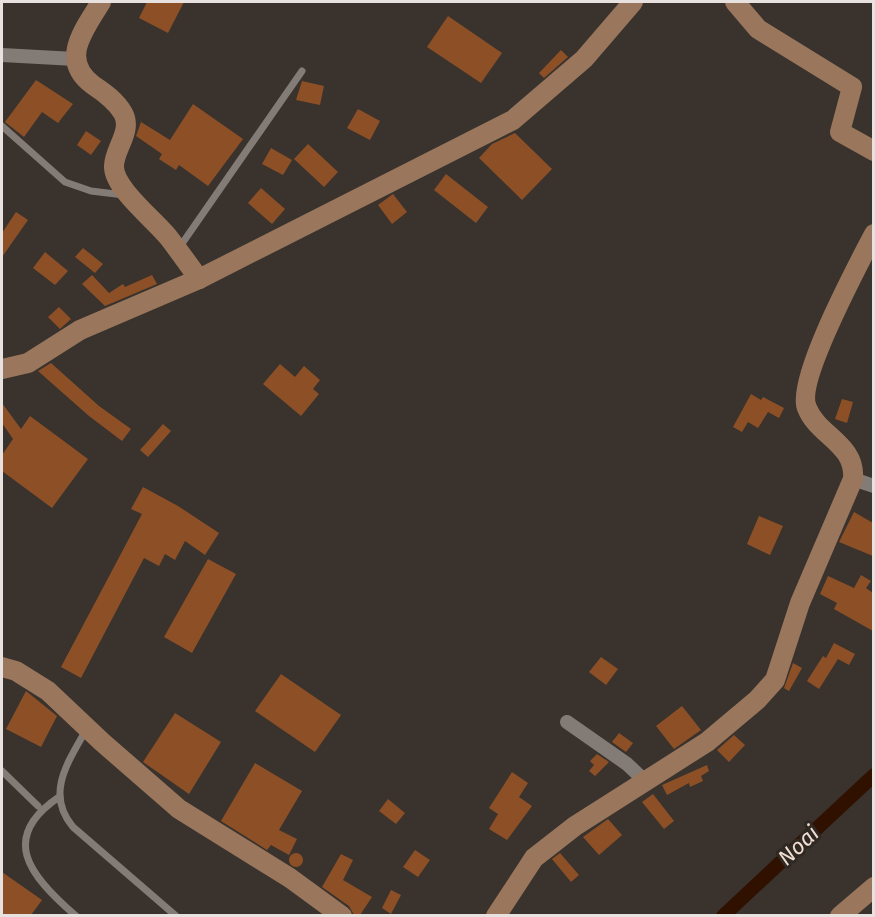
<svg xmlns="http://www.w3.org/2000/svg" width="875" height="917" font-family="'Fira Sans',sans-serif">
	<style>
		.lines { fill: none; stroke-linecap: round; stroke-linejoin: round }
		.canal { stroke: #301100; stroke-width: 14 }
		.building { fill: #8d5026 }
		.lane { stroke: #837b76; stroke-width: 7 }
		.street { stroke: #837b76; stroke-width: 14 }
		.secondary { stroke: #9a775c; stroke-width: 20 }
		.labels { text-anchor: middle; stroke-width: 6; stroke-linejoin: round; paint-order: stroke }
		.water-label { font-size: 22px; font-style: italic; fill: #f1ded3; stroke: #2f2823 }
	</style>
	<rect width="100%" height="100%" fill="#39322d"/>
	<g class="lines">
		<polyline class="canal" points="723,916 874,775"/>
	</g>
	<g class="building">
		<polygon points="147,2 184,2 168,33 139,18"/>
		<polygon points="448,16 502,53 481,83 427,47"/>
		<polygon points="561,50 568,57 544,78 539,73"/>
		<polygon points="36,80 73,104 58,123 42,112 24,137 5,122"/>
		<polygon points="302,81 324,86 320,105 296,100"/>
		<polygon points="193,104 243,139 208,186 179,165 176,170 159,159 162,154 136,136 141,122 170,140"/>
		<polygon points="358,109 380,121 370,140 347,128"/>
		<polygon points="86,131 101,141 91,155 77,145"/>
		<polygon points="515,133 552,169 522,200 479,158 492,144"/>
		<polygon points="308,144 338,172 324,187 294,159"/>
		<polygon points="271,148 292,160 283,175 262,164"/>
		<polygon points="446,174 488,207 476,223 434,190"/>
		<polygon points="261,188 285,209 272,224 248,203"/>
		<polygon points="393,194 407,212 392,224 378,205"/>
		<polygon points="16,212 28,220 2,257 2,233"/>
		<polygon points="83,248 103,264 95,273 75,257"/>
		<polygon points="45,252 68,271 55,285 33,268"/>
		<polygon points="92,275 109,293 123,284 125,287 152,275 157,284 105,306 82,284"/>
		<polygon points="59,307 71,319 60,329 48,317"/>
		<polygon points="51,363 99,406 131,429 122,441 89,416 38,371"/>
		<polygon points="280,364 295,377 304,366 320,380 313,389 319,394 301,416 263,384"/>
		<polygon points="751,394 761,400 763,397 784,408 779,418 768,412 758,428 748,422 742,432 733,427"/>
		<polygon points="842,399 853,402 847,423 835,419"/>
		<polygon points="2,403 21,429 30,416 88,459 52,508 2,471 2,455 13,439 2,423"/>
		<polygon points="163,424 171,431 148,457 140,450"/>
		<polygon points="143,487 178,506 219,533 205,555 185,541 175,560 165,554 159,566 144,558 81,678 61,667 142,514 131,509"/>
		<polygon points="854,512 873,523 873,556 839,542"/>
		<polygon points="759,516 783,526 770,555 747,544"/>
		<polygon points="208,559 236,574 192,653 164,637"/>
		<polygon points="861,575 871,581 866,588 873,593 873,631 834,609 837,603 820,594 828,576 854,588"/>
		<polygon points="834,643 855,654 849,665 838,659 819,689 807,681 823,656 826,658"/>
		<polygon points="601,657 618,669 606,685 589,672"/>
		<polygon points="793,663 802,668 789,691 784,688"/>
		<polygon points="281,674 341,715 315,752 255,711"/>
		<polygon points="26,691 57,716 41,747 6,729"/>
		<polygon points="682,706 701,730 674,749 656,726"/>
		<polygon points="175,713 221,742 189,794 143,762"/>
		<polygon points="619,733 633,743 626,752 612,742"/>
		<polygon points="734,735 745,745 729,762 717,750"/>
		<polygon points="597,754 609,762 595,776 589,771 594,765 590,761"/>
		<polygon points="255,763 302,791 279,830 297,839 289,855 271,845 267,850 221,821"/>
		<polygon points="707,765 709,771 701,776 703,781 690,787 689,783 667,795 662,785"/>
		<polygon points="512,772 528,783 519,797 532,806 507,840 489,829 498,814 489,808"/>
		<polygon points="653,794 674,821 664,829 642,802"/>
		<polygon points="388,799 405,813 396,824 379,811"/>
		<polygon points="608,819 622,835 599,855 583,837"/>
		<polygon points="415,850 430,860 418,877 403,867"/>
		<circle cx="296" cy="860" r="7"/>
		<polygon points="560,853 579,875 571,882 552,859"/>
		<polygon points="341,854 353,860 343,880 372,897 360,915 354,915 349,906 322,887"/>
		<polygon points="2,872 42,900 31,915 2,915"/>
		<polygon points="391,890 401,895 391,914 382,908"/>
	</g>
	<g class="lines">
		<g class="lane">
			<polyline points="2,126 65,182 91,191 124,195"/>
			<polyline points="179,248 302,71"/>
			<path d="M86,730c-18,32 -41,64 -13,97l103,89"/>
			<polyline points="2,771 38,806"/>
			<path d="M59,797c-59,40 -32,77 17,119"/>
		</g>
		<g class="street">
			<polyline points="2,55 75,59"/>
			<polyline points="853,479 874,486"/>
			<polyline points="567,722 627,764 645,781"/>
		</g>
		<g class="secondary">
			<path d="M101,2c-17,28 -42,58 -8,83 12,8 23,16 30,28 10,18 -9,36 -9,53 -1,22 42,55 55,72 10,13 20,27 30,41"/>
			<polyline points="735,2 758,29 852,87 840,132 874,151"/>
			<polyline points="2,369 28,363 80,330 199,279 513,120 584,59 633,2"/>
			<polyline points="2,667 16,671 48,691 102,742 179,809 290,878 342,916"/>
			<path d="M496,916l38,-58 41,-32 132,-84 50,-42 18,-20 25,-77 53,-124c3,-35 -35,-43 -46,-71 -12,-26 52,-145 67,-174"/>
			<polyline points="840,916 874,887"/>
		</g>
	</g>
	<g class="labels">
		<g class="water-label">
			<text transform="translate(798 845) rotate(-43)" y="8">Noai</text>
		</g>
	</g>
	<rect width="875" height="917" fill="none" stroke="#e7e2df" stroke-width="6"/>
</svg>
